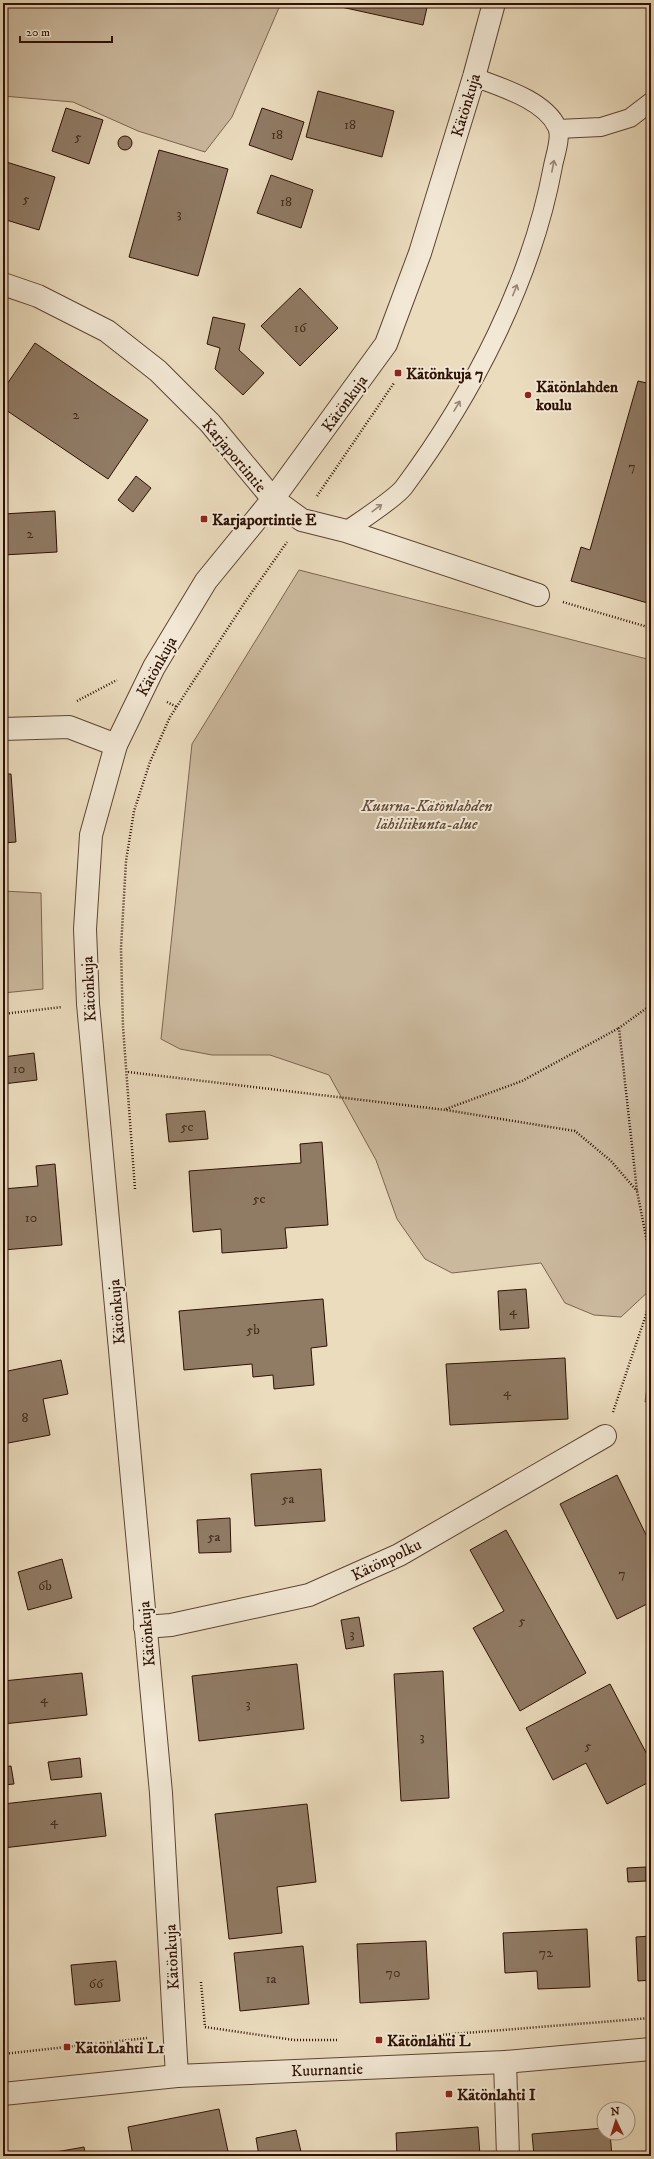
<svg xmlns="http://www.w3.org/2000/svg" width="654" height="2159" font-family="'IM FELL DW Pica',serif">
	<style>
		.green { fill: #cbb99e; stroke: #7c6551 }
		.building { fill: #907b65; stroke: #2e1104 }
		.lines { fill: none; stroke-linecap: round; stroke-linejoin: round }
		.service-casing { stroke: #5d4432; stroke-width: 20 }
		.minor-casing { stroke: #5d4432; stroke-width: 24 }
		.tertiary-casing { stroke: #5d4432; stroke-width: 24 }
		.path { stroke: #2e1104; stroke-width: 2.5; stroke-dasharray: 1 2; stroke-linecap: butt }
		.service { stroke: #f2e8d5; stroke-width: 18 }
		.minor { stroke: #f2e8d5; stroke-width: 22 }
		.tertiary { stroke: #f2e8d5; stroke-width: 22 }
		.oneway { stroke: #9a8777 }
		.poi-dot { fill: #8f2418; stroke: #f2e8d5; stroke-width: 1.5 }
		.labels { text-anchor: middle; stroke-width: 4; stroke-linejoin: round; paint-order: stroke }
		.number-label { font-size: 14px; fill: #462c1c }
		.street-label { font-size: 16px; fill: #2e1104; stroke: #f2e8d5 }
		.poi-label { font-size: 16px; font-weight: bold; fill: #2e1104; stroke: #f2e8d5; text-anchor: start }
		.park-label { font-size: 16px; font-style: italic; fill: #654c3a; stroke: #f2e8d5 }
	</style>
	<rect width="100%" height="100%" fill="#ebdcbe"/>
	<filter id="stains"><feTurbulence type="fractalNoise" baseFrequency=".005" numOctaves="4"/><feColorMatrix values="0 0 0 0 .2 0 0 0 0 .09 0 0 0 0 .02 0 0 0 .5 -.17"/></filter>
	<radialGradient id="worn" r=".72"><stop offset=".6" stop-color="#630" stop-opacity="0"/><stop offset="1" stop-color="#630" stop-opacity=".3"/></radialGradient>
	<g class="green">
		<polygon points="3,3 281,3 232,117 205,152 138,131 73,102 3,96"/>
		<polygon points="299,570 651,660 651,1289 621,1317 594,1315 565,1303 541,1263 452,1273 425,1259 397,1219 376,1160 329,1075 270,1055 212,1055 180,1049 161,1039 192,744"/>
		<polygon points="3,891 41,893 43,989 3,993"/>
		<polygon points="651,1357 651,1401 645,1402"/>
	</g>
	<g class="building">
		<polygon points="323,3 428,3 423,25"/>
		<polygon points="318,91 394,111 382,157 306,137"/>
		<polygon points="66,108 103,120 89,164 52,151"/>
		<polygon points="262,108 304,122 292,160 249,145"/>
		<circle cx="125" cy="143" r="7"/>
		<polygon points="159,150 228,169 198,276 129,257"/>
		<polygon points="3,161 55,177 39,230 3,219"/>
		<polygon points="271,175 313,190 301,228 257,213"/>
		<polygon points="300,288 338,328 300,366 261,326"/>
		<polygon points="213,317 245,324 239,350 264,373 243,395 215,369 220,348 207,344"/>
		<polygon points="35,343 148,420 108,479 3,408 3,390"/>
		<polygon points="638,381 651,384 651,604 571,581 581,547 590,550"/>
		<polygon points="136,476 151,488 133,512 118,500"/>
		<polygon points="55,511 57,552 3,555 3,514"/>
		<polygon points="3,774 11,774 16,842 3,843"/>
		<polygon points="34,1053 37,1080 3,1084 3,1057"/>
		<polygon points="205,1111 208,1139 169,1142 166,1114"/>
		<polygon points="322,1142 328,1225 285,1228 287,1248 222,1253 221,1229 193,1232 189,1171 301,1163 300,1144"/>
		<polygon points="55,1164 62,1245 3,1250 3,1189 38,1186 36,1166"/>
		<polygon points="526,1289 529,1328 500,1330 498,1291"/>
		<polygon points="323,1299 327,1346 311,1348 314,1385 274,1389 273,1375 253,1377 252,1364 184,1370 179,1311"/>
		<polygon points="565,1358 568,1419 450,1425 446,1364"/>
		<polygon points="61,1360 68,1394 43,1399 50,1435 3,1444 3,1372"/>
		<polygon points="321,1469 325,1521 255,1526 251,1474"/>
		<polygon points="617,1475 651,1545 651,1602 617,1619 560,1504"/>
		<polygon points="230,1518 231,1552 199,1553 197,1520"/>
		<polygon points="506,1530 586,1673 520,1711 473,1628 504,1611 470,1550"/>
		<polygon points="62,1559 72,1598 28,1610 18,1572"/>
		<polygon points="359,1617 364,1646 346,1649 341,1620"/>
		<polygon points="297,1664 304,1729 199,1741 192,1676"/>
		<polygon points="443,1671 449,1798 401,1801 394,1674"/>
		<polygon points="82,1673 87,1715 3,1724 3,1681"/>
		<polygon points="610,1684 651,1762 651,1781 607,1804 586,1763 553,1780 526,1728"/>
		<polygon points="80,1758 82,1777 51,1780 48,1762"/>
		<polygon points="11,1766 14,1784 3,1785 3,1767"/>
		<polygon points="101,1793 106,1836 3,1848 3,1804"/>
		<polygon points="307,1804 316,1882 277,1887 282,1933 229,1939 215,1814"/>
		<polygon points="646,1867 646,1881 628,1882 627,1868"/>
		<polygon points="587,1929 590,1987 538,1989 537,1971 505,1973 503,1933"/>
		<polygon points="651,1936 651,1980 638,1981 636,1937"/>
		<polygon points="426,1941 429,1999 360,2003 357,1944"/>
		<polygon points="303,1946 309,2004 240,2011 234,1953"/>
		<polygon points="116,1961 120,2001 75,2005 71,1965"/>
		<polygon points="219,2109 229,2156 133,2156 128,2127"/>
		<polygon points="478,2127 480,2156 397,2156 396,2133"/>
		<polygon points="604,2128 604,2133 610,2133 612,2156 534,2156 532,2134"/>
		<polygon points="296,2130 302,2156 259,2156 256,2138"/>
		<polygon points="84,2147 86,2156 33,2156"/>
	</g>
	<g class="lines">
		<g class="service-casing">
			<g id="service">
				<polyline points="558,129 601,127 630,118 651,102"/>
				<path d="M346,531c14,-10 49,-32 58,-44 69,-93 128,-207 149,-321 2,-11 9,-29 4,-39 -12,-27 -57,-40 -83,-50"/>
			</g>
		</g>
		<g class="minor-casing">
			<g id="minor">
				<polyline points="3,284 38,296 107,331 158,371 210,423 273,499 302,520 346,531 538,595"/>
				<polyline points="3,729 69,727 116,745"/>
				<polyline points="145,1627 171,1625 309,1595 399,1555 605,1436"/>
				<polyline points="505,2062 508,2156"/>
				<polyline points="177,2076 161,1793 88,1004 85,929 91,835 116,745 154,667 206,581 273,499 386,344 420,253 474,77 494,3"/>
			</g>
		</g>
		<g class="tertiary-casing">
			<polyline id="tertiary" points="3,2094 177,2076 505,2062 651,2049"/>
		</g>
		<g class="path">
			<polyline points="317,496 394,383"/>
			<polyline points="563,602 651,628"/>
			<polyline points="77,701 117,680"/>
			<polyline points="167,702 177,707"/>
			<polyline points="651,1005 619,1028 637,1191 651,1262"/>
			<polyline points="3,1014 62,1007"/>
			<polyline points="128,1072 446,1110 575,1131 611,1161 637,1191"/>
			<polyline points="446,1109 522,1081 619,1028"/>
			<polyline points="135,1189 123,1027 121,948 126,861 134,811 150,762 170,717 245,602 287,542"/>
			<polyline points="613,1412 651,1300"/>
			<polyline points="201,1982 205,2027"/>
			<polyline points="205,2027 294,2040 337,2040"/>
			<polyline points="428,2036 651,2018"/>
			<polyline points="3,2054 147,2038"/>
		</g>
		<use href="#service" class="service"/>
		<use href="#minor" class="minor"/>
		<use href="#tertiary" class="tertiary"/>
	</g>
	<defs><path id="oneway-shaft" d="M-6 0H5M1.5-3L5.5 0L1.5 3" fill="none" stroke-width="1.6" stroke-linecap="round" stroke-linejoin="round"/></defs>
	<g class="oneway">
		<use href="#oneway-shaft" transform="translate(553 166) rotate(-79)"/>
		<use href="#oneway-shaft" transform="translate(515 290) rotate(-68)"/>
		<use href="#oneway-shaft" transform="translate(457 406) rotate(-59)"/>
		<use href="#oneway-shaft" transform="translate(377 508) rotate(-37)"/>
	</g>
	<g class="poi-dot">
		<rect x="394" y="369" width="8" height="8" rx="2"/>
		<circle cx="528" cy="395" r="4"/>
		<rect x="200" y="515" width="8" height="8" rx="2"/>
		<rect x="375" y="2036" width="8" height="8" rx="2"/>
		<rect x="63" y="2043" width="8" height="8" rx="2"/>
		<rect x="445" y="2090" width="8" height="8" rx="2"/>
	</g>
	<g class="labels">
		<g class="number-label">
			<text x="350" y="129">18</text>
			<text x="277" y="139">18</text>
			<text x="78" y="141">5</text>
			<text x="26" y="203">5</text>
			<text x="286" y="206">18</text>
			<text x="179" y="218">3</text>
			<text x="300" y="332">16</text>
			<text x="76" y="419">2</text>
			<text x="632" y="471">7</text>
			<text x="30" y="538">2</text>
			<text x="19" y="1073">10</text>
			<text x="187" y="1131">5c</text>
			<text x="259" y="1203">5c</text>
			<text x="31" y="1222">10</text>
			<text x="513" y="1315">4</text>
			<text x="253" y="1334">5b</text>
			<text x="507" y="1396">4</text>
			<text x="25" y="1422">8</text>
			<text x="288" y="1503">5a</text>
			<text x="214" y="1541">5a</text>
			<text x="622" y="1578">7</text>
			<text x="45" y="1590">6b</text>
			<text x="522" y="1625">5</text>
			<text x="352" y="1638">3</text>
			<text x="44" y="1703">4</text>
			<text x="248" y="1708">3</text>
			<text x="422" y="1741">3</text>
			<text x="588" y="1750">5</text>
			<text x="54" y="1825">4</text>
			<text x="546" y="1957">72</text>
			<text x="393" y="1977">70</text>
			<text x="271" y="1983">1a</text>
			<text x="96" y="1988">66</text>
		</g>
		<g class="street-label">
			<text transform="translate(465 105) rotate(-73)" y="6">Kätönkuja</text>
			<text transform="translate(344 403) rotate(-54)" y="6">Kätönkuja</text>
			<text transform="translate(235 455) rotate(50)" y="6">Karjaportintie</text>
			<text transform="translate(156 666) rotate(-61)" y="6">Kätönkuja</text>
			<text transform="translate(88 989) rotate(-93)" y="6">Kätönkuja</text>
			<text transform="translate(116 1312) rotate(-95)" y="6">Kätönkuja</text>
			<text transform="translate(386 1559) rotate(-26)" y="6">Kätönpolku</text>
			<text transform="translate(146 1634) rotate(-95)" y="6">Kätönkuja</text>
			<text transform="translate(171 1957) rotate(-93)" y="6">Kätönkuja</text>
			<text transform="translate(327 2069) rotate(-2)" y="6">Kuurnantie</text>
		</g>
		<g class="poi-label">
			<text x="406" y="379">Kätönkuja 7</text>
			<text x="536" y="392">Kätönlahden<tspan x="536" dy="18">koulu</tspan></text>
			<text x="212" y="525">Karjaportintie E</text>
			<text x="387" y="2046">Kätönlahti L</text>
			<text x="75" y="2053">Kätönlahti L1</text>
			<text x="457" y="2100">Kätönlahti I</text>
		</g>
		<g class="park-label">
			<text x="427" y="811">Kuurna-Kätönlahden<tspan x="427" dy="18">lähiliikunta-alue</tspan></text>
		</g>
	</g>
	<rect width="654" height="2159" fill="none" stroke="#ebdcbe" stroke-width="16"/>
	<rect x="4" y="4" width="646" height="2151" fill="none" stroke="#2e1104" stroke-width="2"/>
	<rect x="8" y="8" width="638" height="2143" fill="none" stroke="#2e1104"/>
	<g transform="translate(616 2121) rotate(356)"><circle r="19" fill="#f2e8d5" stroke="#a49281"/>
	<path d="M0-3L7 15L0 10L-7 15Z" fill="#8f2418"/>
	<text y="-6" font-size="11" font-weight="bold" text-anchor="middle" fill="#2e1104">N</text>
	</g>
	<path d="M20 36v6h92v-6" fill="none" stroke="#2e1104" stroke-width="2"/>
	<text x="26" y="36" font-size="12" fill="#2e1104" stroke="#f2e8d5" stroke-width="3" paint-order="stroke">20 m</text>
	<rect width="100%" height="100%" filter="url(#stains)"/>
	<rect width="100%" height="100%" fill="url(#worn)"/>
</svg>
